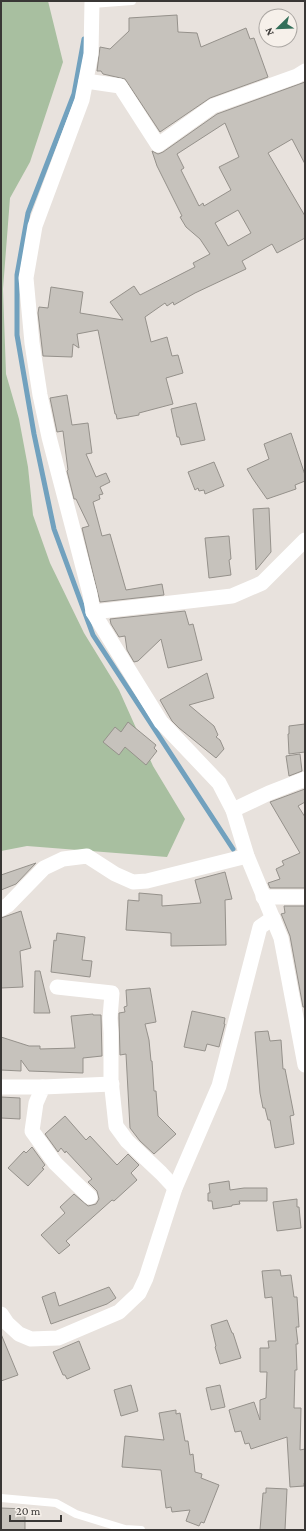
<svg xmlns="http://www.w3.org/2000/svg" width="306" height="1531" font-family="'Crimson Pro',serif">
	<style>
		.green { fill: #a8bfa0 }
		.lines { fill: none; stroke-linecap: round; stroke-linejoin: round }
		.stream { stroke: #71a1be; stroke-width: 5 }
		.building { fill: #c6c2bc; stroke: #95918b; fill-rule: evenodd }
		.lane { stroke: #fff; stroke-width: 8 }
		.street { stroke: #fff; stroke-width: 15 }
	</style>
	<rect width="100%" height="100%" fill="#e8e2dd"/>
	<polygon class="green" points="1,1 48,1 63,62 30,162 10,198 3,289 6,374 19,419 28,467 33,515 50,563 84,633 119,690 153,766 185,819 167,857 27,846 1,851"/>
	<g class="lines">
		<polyline class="stream" points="84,39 74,94 28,213 17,275 17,335 34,434 54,529 93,635 233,849"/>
	</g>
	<g class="building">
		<polygon points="177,15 178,32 197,33 201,47 246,28 250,39 254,38 268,77 210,98 160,132 125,79 103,74 101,71 97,71 100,47 110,49 129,31 129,18"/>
		<path d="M305,82v82l-13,-25 -24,14 37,63v22l-28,15 -5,-9 -30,17 4,8 -51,24 -21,12 -1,-3 -6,4 -2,-3 -20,14 6,25 16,-5 5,19 6,-1 5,18 -17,5 7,26 -34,9v2l-22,4 -1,-5h-1l-17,-84 -21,4 2,14 -6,-4 -1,13 -29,-1 -5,-43 1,-6 9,1 3,-21 32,5 -3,21 43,7 -13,-18 24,-16 6,9 55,-28 -2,-4 17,-9 -10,-15 -14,-12 -6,-10 2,-1 -25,-50 -5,-15 6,3 5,-2 54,-38zM225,123l14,34 -20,10 12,23 -27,16 -1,-3 -4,3 -18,-36 3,-2 -7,-14zM238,210l13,23 -23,13 -13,-23z"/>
		<polygon points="67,395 72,425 88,423 92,453 86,454 96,477 106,473 110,482 100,487 103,494 99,495 100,499 93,502 102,536 110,534 126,590 162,584 164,595 100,602 82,528 89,526 76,499 74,499 67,471 68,470 63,431 57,432 50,398"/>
		<polygon points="196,403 205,440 181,445 179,437 177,437 171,409"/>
		<polygon points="291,433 305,475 305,481 295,485 296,489 267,499 253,479 247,469 269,459 264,444"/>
		<polygon points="214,462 224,486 205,494 204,490 199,491 198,488 195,490 188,472"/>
		<polygon points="269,508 271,552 256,570 253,509"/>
		<polygon points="229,536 231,559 229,560 231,575 209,578 205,538"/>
		<polygon points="185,611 189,625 193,624 202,660 168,668 161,639 138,661 134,662 127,650 125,636 119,637 111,624 110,619"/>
		<polygon points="207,673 214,698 189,705 214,726 218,735 216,737 220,740 224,749 216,758 179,728 172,721 160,700"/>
		<polygon points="128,722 156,745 154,748 157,751 146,765 125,747 119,755 103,742 115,727 121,732"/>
		<polygon points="305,724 305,752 289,754 288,734 289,734 289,726"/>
		<polygon points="300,754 302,771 289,776 286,756"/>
		<polygon points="305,789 305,802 298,806 305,817 305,888 270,888 268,883 280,879 276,869 284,865 282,861 300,853 270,802"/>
		<polygon points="36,863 16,884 1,890 1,875"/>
		<polygon points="225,872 232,899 225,900 226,945 171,946 171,933 126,930 128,900 139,901 139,893 162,895 162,906 201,903 195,880"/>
		<polygon points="284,906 305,906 305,1007 303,1007 290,936 282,916 281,914 285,913"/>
		<polygon points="21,911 31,948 20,951 23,987 1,988 1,918"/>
		<polygon points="57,933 85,937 82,960 92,961 90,977 51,972 54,940 56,941"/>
		<polygon points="35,971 40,971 50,1013 34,1013"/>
		<polygon points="150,988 156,1022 145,1024 149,1040 151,1061 152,1061 154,1091 156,1091 158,1116 176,1134 154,1154 140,1141 130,1128 126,1054 120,1055 119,1018 119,1013 125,1012 124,1007 127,1006 126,990"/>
		<polygon points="192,1011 225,1018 224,1024 225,1024 219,1047 207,1044 205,1051 184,1047"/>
		<polygon points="93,1014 93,1015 101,1015 102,1056 83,1058 83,1073 29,1071 21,1060 21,1071 1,1070 1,1037 29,1046 40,1046 40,1049 75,1048 71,1016"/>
		<polygon points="268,1031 270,1041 281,1040 283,1069 285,1069 294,1115 290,1116 294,1144 275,1148 270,1120 268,1120 265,1108 263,1108 260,1093 255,1032"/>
		<polygon points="1,1097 20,1098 20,1119 1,1118"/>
		<polygon points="65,1116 86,1140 90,1136 117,1165 128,1154 139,1165 131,1173 137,1180 114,1201 112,1200 66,1241 70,1245 59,1254 41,1235 65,1213 60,1207 74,1194 88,1206 96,1204 99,1199 97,1191 88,1182 92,1179 66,1151 65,1153 61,1148 58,1152 45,1134"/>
		<polygon points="32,1147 45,1165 42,1168 44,1169 28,1186 8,1168 24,1151 26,1153"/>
		<polygon points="229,1181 230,1190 244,1188 267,1188 267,1201 239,1201 240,1204 232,1205 232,1206 213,1209 212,1201 208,1201 208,1193 210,1193 209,1184"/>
		<polygon points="297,1199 297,1207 299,1207 301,1228 277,1231 273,1202"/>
		<polygon points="275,1270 280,1270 281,1276 291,1275 294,1297 297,1297 299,1327 296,1327 298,1344 296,1344 297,1370 295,1370 294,1408 301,1408 300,1450 305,1449 305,1483 304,1483 304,1486 290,1487 287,1437 251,1449 249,1443 245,1444 241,1431 235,1432 229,1410 254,1402 260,1420 260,1400 266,1398 267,1372 260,1372 260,1348 269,1348 268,1341 276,1341 272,1297 265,1298 262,1271"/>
		<polygon points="109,1287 116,1298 107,1304 51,1324 42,1297 55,1292 59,1306"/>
		<polygon points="227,1320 232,1333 233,1333 241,1358 220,1364 215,1347 216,1346 211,1325"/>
		<polygon points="1,1334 18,1375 1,1381"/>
		<polygon points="79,1341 90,1369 67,1379 65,1375 63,1375 53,1352"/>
		<polygon points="131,1385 138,1411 121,1416 114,1390"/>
		<polygon points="220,1385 225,1407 211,1410 206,1388"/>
		<polygon points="176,1410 176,1414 180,1413 185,1441 188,1441 190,1455 193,1454 195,1472 202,1474 201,1478 219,1485 204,1523 201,1522 199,1526 186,1521 190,1510 172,1512 171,1507 166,1508 161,1470 122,1467 125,1436 164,1440 159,1413"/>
		<polygon points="266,1488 287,1489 285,1530 260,1530 263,1493 266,1493"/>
		<polygon points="1,1508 25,1509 25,1530 1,1530"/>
	</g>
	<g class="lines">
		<g class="lane">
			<polyline points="92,4 132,1"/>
			<polyline points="1,1498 56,1503 76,1514 125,1529 141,1530"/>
		</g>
		<g class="street">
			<polyline points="92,1 91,54 82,100 35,226 26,278 32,343 40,395 49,437 90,594 93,612 161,722 219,783 233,810 247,856 281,938 305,1065"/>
			<polyline points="86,81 120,86 158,145 213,106 297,76 305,71"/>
			<polyline points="93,612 232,596 262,583 305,540"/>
			<polyline points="233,810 269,793 305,779"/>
			<polyline points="263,897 305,897"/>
			<polyline points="1,909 8,905 44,868 63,859 87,856 115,874 133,882 147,881 247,856"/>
			<polyline points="57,987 112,993 110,1018 111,1033 111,1080 116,1126 127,1141 161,1173 175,1188"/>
			<polyline points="1,1087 43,1087"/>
			<polyline points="90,1197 55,1163 32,1131 36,1103 43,1087 112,1084"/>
			<polyline points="1,1314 7,1323 19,1334 31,1339 58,1338 119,1312 139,1293 146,1278 175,1188 219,1086 260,927 273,918"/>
		</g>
	</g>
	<rect width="306" height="1531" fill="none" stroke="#393735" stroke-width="4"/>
	<g transform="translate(278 28) rotate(247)"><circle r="19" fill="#f6f0ea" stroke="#aaa6a2"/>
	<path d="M0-3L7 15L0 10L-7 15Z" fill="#336f5a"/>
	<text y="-6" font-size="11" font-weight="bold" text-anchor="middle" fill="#393735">N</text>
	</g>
	<path d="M10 1515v6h51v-6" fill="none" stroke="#393735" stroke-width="2"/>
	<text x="16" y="1515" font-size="12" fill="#393735" stroke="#f6f0ea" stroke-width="3" paint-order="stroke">20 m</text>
</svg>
